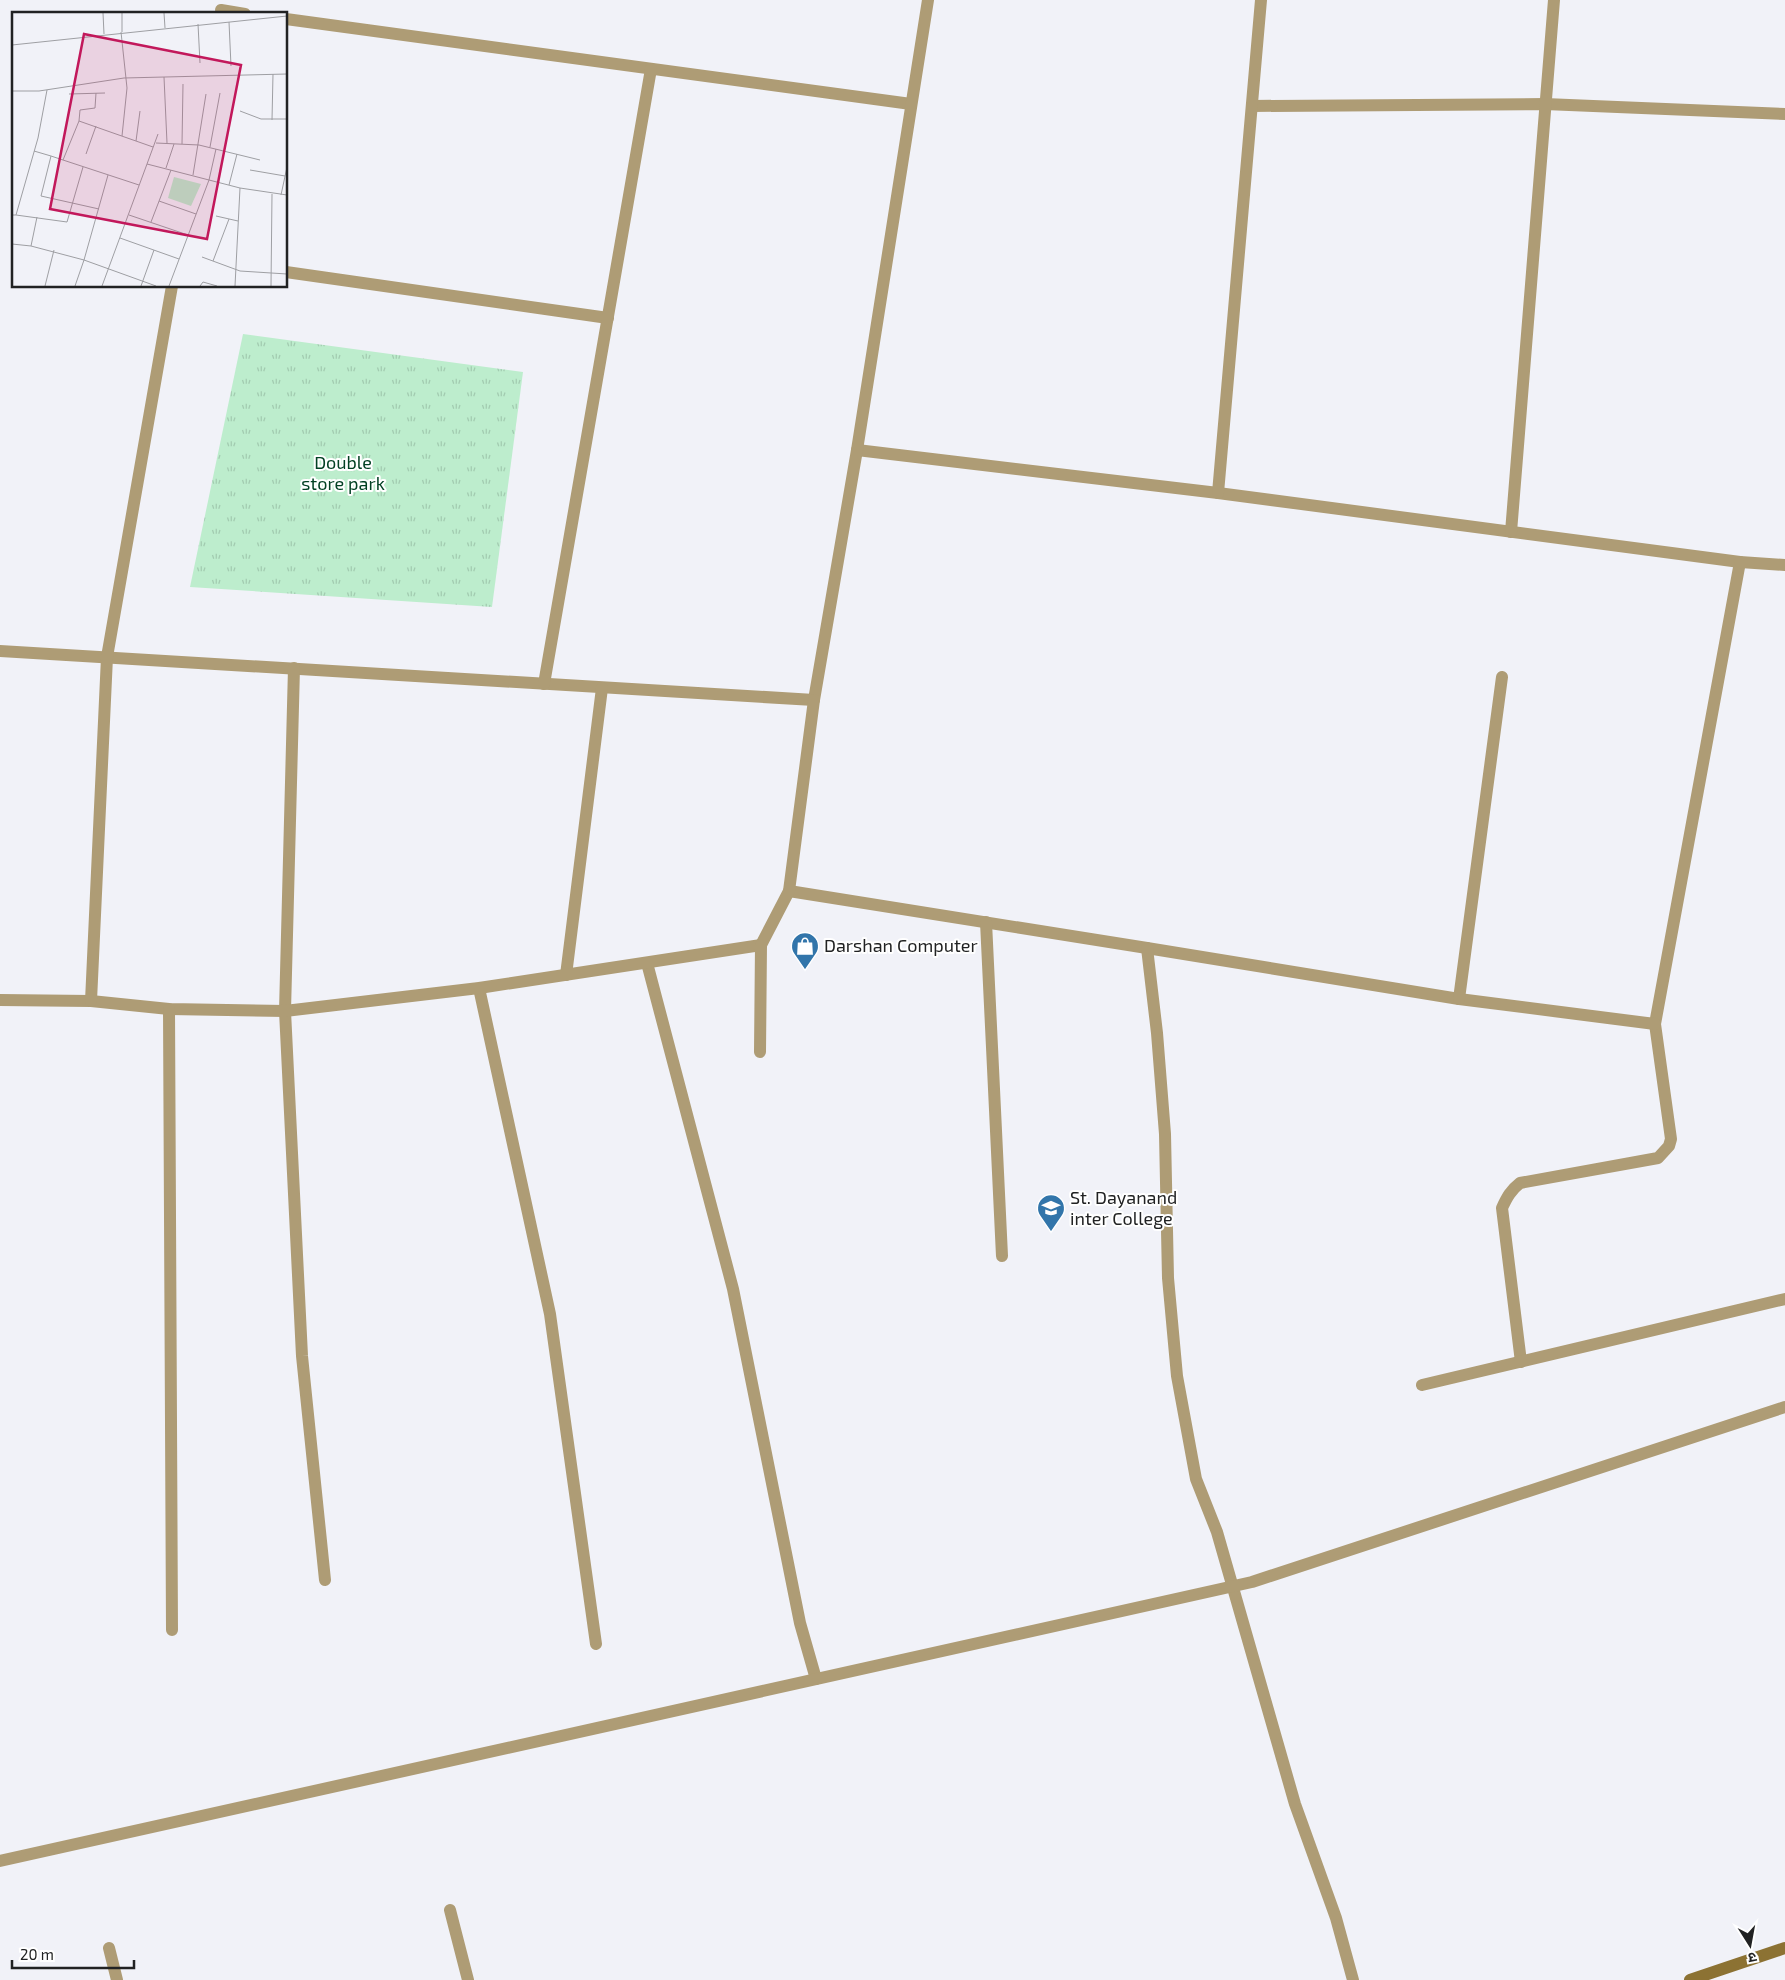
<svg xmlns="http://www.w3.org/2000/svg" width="1785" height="1980" font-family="'Exo 2','Noto Sans Devanagari',sans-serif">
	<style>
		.park { fill: url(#park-tufts) }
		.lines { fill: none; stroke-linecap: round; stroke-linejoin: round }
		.minor { stroke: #ae9c75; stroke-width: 12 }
		.secondary { stroke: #8c7233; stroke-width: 12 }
		.labels { text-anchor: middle; stroke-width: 4; stroke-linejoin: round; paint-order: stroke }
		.park-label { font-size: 18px; fill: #024123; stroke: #fff }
		.poi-label { font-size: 18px; fill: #212223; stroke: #fff; text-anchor: start }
		.inset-road { fill: none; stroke: #9e9fa3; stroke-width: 1 }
		.view { fill: #c2185b; fill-opacity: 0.15; stroke: #c2185b; stroke-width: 2.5 }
		.inset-edge { fill: none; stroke: #212223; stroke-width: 2.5 }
	</style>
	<defs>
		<pattern id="park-tufts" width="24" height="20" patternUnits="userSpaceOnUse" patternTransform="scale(1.25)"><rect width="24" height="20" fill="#bdedcd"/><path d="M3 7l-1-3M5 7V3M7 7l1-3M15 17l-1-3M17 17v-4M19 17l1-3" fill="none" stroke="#a2cbb0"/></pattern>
	</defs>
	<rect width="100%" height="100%" fill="#f1f2f8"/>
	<polygon class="park" points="243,334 523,372 492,607 190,587"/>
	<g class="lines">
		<g class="minor">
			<polyline points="221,10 245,14"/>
			<polyline points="286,19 911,104"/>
			<polyline points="1252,106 1545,104 1785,114"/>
			<polyline points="286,272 608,318"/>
			<path d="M857,450l361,43 522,69 -85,462 16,115 -2,7 -11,12 -138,25c-9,7 -13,14 -18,25l19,154"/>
			<polyline points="1218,493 1261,0"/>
			<polyline points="1511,532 1554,0"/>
			<polyline points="1740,562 1785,565"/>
			<polyline points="0,651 814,700 857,450 928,0"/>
			<polyline points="294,668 285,1011 302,1356 325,1580"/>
			<polyline points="544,684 651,69"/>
			<polyline points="789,891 1147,948 1459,999 1655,1024"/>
			<polyline points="986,922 1002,1256"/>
			<polyline points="1147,948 1157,1033 1165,1134 1168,1278 1177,1376 1196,1479 1217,1532 1295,1804 1336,1918 1353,1980"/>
			<polyline points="647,963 733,1289 800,1623 816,1679"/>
			<polyline points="566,975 602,688"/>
			<polyline points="479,988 550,1314 596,1644"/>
			<polyline points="1459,999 1502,677"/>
			<polyline points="0,1000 91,1001 169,1009 285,1011 479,988 761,945"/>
			<polyline points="91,1001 107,657 172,286"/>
			<polyline points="169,1009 172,1630"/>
			<polyline points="760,1052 761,945 789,891 814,700"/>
			<polyline points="1422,1385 1785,1299"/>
			<polyline points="0,1861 1252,1582 1785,1407"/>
			<polyline points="450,1910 468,1980"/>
			<polyline points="109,1948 117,1980"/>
		</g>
		<polyline class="secondary" points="1690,1980 1785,1948"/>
	</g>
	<defs>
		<g id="shop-pin" transform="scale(1.4375)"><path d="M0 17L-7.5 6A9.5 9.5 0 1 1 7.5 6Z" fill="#3275aa" stroke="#fff"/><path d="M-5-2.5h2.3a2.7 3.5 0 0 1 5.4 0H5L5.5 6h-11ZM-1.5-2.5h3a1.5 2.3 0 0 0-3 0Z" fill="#fff"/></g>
		<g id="university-pin" transform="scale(1.4375)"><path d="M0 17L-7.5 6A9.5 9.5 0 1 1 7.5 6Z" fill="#3275aa" stroke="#fff"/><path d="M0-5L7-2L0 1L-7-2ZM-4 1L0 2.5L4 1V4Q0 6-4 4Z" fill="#fff"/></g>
	</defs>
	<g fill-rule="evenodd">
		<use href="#shop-pin" x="805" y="946"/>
		<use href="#university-pin" x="1051" y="1208"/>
	</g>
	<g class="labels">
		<g class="park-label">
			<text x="343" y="469">Double<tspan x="343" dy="21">store park</tspan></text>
		</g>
		<g class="poi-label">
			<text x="824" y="952">Darshan Computer</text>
			<text x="1070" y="1204">St. Dayanand<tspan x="1070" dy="21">inter College</tspan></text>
		</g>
	</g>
	<g transform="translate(12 12)">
		<rect width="275" height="275" fill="#f1f2f8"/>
		<path d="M162,165l27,7 -10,22 -23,-8z" fill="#bdedcd"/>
		<path class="inset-road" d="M91,1l1,21M110,1v19M152,1l1,15M217,10l2,44M186,12l2,39M109,20l6,56 -5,48M0,33l275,-29M152,65l3,66M0,79h27l85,-13 163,-4M84,81l-1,15 -15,2 -1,11 -16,39 76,25M57,82l36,-1M228,99l21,8h26M260,108l1,-46M67,109l74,26M124,129l4,-30M144,131l43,2 61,15M170,132l1,-60M198,135l10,-54M22,139l17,5M74,142l10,-28M51,148l-12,-4 -10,40 58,13M135,152l11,-30M154,156l8,-24M238,158l35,6M96,163l-24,85 72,26M181,163l13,-81M217,173l8,-31M269,183l6,-28M147,189l37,13M0,203h4l22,-77 9,-48M4,203l51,7 16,-55M117,203l59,20M204,204l22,5M25,205l-6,29 53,14 -9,26M139,210l20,-52M108,226l59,21M0,232l19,2M190,245l38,14 47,3M201,249l16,-42M33,274l9,-36M90,274l45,-122 93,24 47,7M129,274l13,-36M157,274l40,-106 7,-31M188,274l3,-4 14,4M223,274l5,-98M259,274l1,-92"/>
		<path class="view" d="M72,22l157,31 -34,174 -157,-30z"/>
		<rect width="275" height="275" class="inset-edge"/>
	</g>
	<g transform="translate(1750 1945) rotate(169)" stroke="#ffffff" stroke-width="4" paint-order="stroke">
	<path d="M0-4L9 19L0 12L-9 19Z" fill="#212223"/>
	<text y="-8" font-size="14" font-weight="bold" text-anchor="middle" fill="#212223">उ</text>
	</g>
	<path d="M12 1960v8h122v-8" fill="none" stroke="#212223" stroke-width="2.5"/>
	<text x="20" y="1960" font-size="15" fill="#212223" stroke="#ffffff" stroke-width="4" paint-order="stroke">20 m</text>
</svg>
